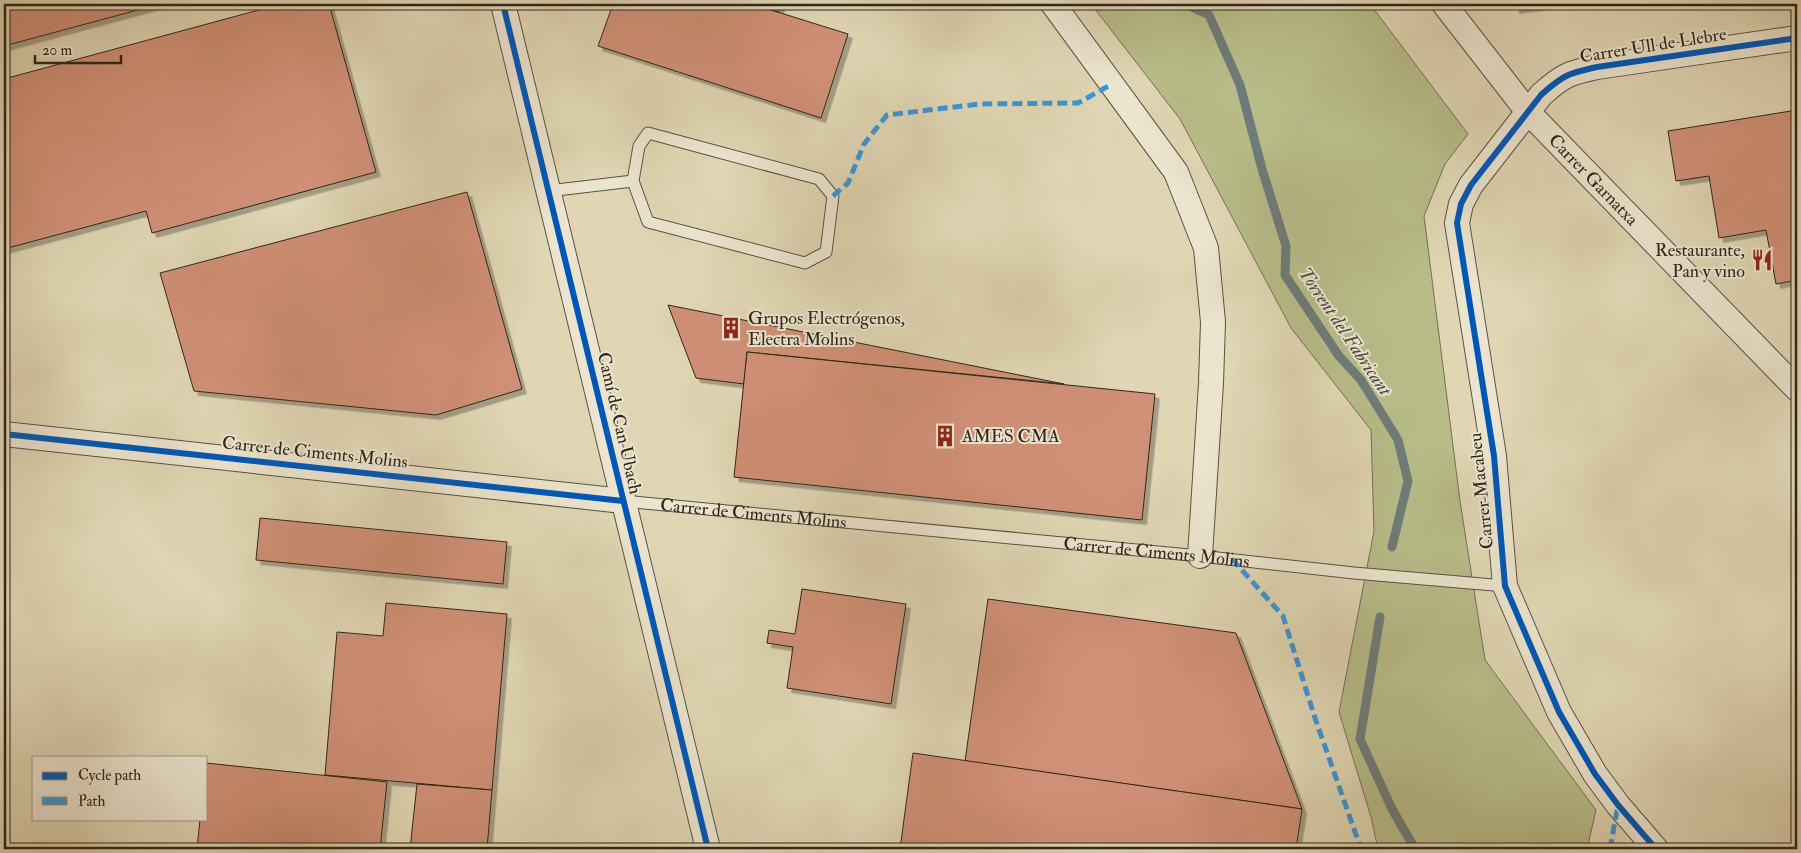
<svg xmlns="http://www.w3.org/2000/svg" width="1801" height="853" font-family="'IM FELL Double Pica',serif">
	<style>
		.green { fill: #b7bc89; stroke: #737152 }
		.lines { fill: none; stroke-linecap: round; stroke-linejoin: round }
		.stream { stroke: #6e7c79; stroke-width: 9 }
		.building { fill: #d09077; stroke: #2f261a; filter: url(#shadow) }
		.lane-casing { stroke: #5b5240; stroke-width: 13 }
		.street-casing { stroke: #5b5240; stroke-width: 26 }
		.lane { stroke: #ebe4ce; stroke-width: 11 }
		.street { stroke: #ebe4ce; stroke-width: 24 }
		.quiet { stroke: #3d95d4; stroke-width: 5; stroke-dasharray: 10 5; stroke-linecap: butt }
		.cycleway-casing { stroke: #ebe4ce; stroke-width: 9 }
		.cycleway { stroke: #0057b8; stroke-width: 6 }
		.labels { text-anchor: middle; stroke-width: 4; stroke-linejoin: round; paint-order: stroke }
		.street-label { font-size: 18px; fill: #2f261a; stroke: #ebe4ce }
		.poi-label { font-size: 18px; fill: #2f261a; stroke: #ebe4ce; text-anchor: start }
		.water-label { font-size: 19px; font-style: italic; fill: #494a42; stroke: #ebe4ce }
	</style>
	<defs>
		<filter id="shadow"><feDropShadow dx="4.5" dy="4.5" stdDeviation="0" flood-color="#0004"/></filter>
	</defs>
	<rect width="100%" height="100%" fill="#e0d6b4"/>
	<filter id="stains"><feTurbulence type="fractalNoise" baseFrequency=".004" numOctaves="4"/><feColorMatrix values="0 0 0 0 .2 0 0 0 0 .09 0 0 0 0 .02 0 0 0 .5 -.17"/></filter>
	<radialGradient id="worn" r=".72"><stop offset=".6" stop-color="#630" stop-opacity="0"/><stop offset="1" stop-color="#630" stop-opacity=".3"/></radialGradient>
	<polygon class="green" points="1091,4 1370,4 1468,134 1445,164 1424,216 1460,501 1485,660 1596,810 1587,849 1378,849 1371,817 1339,712 1374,531 1371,430 1291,328 1180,119"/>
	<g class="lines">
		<g class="stream">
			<polyline points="1185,4 1209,15 1240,85 1262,169 1286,246 1285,275 1339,356 1361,380 1398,440 1408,481 1392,547"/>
			<polyline points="1380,617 1360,739 1392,809 1415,849"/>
		</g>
	</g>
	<g class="building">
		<polygon points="4,4 160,4 4,46"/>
		<polygon points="281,4 329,4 376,172 152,233 146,211 4,249 4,79"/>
		<polygon points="613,4 752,4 848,34 821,118 598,46"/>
		<polygon points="752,4 781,4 778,12"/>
		<polygon points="1514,4 1551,4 1515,9"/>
		<polygon points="1797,110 1797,280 1776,284 1766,230 1719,238 1709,176 1676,181 1668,131"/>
		<polygon points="467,192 522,389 436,415 194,391 160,273"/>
		<polygon points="668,305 1064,384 747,352 744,384 696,378"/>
		<polygon points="747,352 1155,394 1142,520 734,477"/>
		<polygon points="260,518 507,542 503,584 256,560"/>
		<polygon points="802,589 906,604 891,704 787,688 793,647 767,643 769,630 795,634"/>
		<polygon points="988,599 1236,633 1302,809 965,761"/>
		<polygon points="386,603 507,614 492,790 325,775 337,632 383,636"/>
		<polygon points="913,753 1302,809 1296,849 900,849"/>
		<polygon points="206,763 387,782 380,849 197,849 200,819 206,819"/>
		<polygon points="417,784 492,790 487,849 410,849"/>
	</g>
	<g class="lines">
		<g class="lane-casing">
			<g id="lane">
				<polygon points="648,133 819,179 833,196 826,252 805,263 648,222 633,181 639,146"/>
				<polyline points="548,191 633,181"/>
				<path id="s1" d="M623,501l577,55 154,17 151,13"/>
			</g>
		</g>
		<g class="street-casing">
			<g id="street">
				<polyline points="503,4 708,849"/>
				<polyline points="1053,4 1176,172 1206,248 1213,322 1211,383 1200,556"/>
				<path id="s2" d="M1444,4l84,108 269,277"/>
				<polyline points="4,434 623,501"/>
				<path d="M1656,849l-38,-44 -23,-31 -36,-62 -54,-126 -11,-130 -37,-233 4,-19 10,-19 70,-90c22,-20 28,-22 56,-28l200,-29"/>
			</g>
		</g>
		<use href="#lane" class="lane"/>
		<use href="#street" class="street"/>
		<g class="quiet">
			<polyline points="833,196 848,183 864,144 887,115 980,104 1078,103 1112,84"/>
			<polyline points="1232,559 1283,616 1315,718 1361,849"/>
			<polyline points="1610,849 1618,805"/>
		</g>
		<g class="cycleway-casing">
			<g id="cycleway">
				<polyline points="503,4 708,849"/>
				<polyline points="4,434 623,501"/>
				<path d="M1656,849l-38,-44 -23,-31 -36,-62 -54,-126 -11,-130 -37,-233 4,-19 10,-19 70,-90c22,-20 28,-22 56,-28l200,-29"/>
			</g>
		</g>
		<use href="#cycleway" class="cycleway"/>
	</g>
	<defs>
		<g id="restaurant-bare" transform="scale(1.725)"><path d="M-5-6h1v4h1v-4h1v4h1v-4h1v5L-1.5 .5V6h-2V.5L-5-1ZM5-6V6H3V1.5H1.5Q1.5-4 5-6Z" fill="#8f2418" stroke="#ebe4ce" stroke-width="2.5" paint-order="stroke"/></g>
		<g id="building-bare" transform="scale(1.725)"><path d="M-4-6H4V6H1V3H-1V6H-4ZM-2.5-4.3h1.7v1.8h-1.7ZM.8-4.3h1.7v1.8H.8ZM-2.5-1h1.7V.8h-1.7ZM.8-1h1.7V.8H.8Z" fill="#8f2418" stroke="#ebe4ce" stroke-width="2.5" paint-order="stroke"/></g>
	</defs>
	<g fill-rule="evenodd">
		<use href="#restaurant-bare" x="1762" y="260"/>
		<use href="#building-bare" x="731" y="328"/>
		<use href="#building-bare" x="945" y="436"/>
	</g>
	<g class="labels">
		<g class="street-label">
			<text transform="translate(1653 45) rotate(-9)" y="6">Carrer Ull de Llebre</text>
			<text dy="6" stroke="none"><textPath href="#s2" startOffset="231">Carrer Garnatxa</textPath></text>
			<text transform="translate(620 423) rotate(77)" y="6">Camí de Can Ubach</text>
			<text transform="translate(315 452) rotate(6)" y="6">Carrer de Ciments Molins</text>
			<text transform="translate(1481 491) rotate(-96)" y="6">Carrer Macabeu</text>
			<text dy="6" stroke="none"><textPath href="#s1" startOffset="131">Carrer de Ciments Molins</textPath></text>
			<text dy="6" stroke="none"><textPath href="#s1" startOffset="536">Carrer de Ciments Molins</textPath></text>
		</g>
		<g class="poi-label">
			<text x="1745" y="256" text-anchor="end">Restaurante,<tspan x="1745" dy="21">Pan y vino</tspan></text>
			<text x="748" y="324">Grupos Electrógenos,<tspan x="748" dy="21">Electra Molins</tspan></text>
			<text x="962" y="442">AMES CMA</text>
		</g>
		<g class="water-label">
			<text transform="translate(1346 331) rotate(56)" y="7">Torrent del Fabricant</text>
		</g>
	</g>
	<rect width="1801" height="853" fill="none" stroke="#e0d6b4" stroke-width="20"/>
	<rect x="5" y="5" width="1791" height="843" fill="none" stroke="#2f261a" stroke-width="2.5"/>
	<rect x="10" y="10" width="1781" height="833" fill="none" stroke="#2f261a"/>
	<rect x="32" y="756" width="175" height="65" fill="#ebe4ce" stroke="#a09886"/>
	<rect x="42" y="772" width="25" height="8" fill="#0057b8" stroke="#a09886"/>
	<text x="78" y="780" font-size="15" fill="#2f261a">Cycle path</text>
	<rect x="42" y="797" width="25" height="8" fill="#3d95d4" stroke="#a09886"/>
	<text x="78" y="806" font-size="15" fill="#2f261a">Path</text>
	<path d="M35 55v8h86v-8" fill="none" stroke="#2f261a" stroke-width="2.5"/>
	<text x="42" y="55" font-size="15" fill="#2f261a" stroke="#ebe4ce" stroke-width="4" paint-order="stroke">20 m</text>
	<rect width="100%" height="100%" filter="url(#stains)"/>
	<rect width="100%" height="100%" fill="url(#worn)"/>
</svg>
